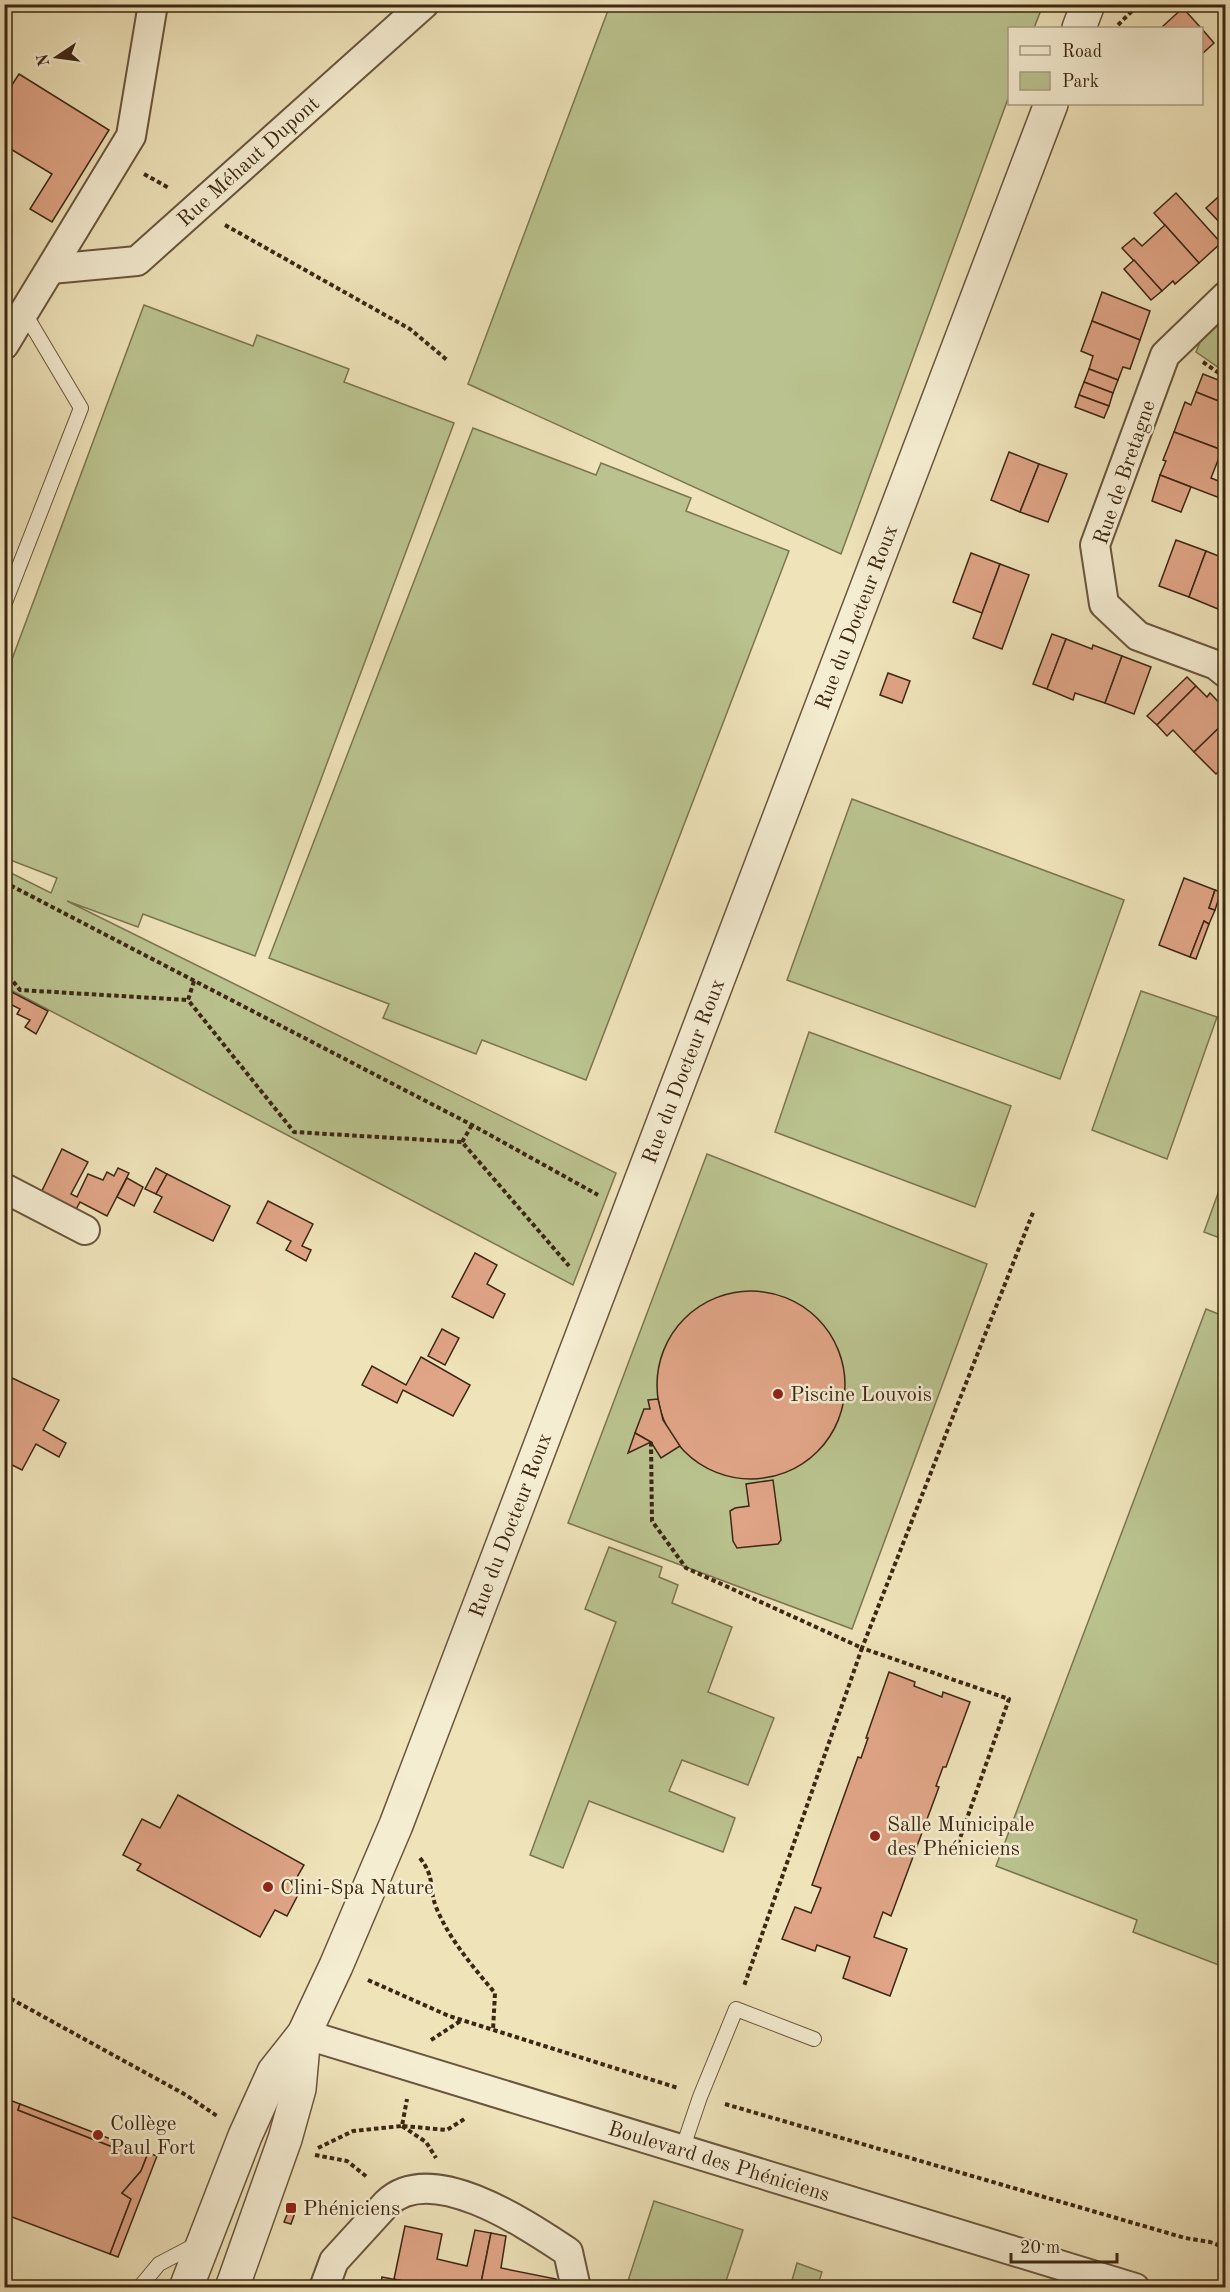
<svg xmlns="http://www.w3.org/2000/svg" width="1230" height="2292" font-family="'Old Standard TT',serif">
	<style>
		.green { fill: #bac38f; stroke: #7c7551; stroke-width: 1.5 }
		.building { fill: #e0a587; stroke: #3d2713; stroke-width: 1.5 }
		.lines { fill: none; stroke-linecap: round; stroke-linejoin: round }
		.service-casing { stroke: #6a563d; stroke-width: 16 }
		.minor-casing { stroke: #6a563d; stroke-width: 32 }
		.tertiary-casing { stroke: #6a563d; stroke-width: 36 }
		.path { stroke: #3d2713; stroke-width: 4; stroke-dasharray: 4.5 3; stroke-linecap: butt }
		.service { stroke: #f5edd2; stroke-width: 14 }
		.minor { stroke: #f5edd2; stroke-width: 28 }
		.tertiary { stroke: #f5edd2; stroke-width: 33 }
		.poi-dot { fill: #8f2418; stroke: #f5edd2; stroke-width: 2 }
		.labels { text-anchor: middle; stroke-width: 5; stroke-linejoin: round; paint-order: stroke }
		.street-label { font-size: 21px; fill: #3d2713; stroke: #f5edd2 }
		.poi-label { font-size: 21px; fill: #3d2713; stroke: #f5edd2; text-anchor: start }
	</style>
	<rect width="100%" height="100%" fill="#efe3ba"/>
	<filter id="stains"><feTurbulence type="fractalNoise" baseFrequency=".00333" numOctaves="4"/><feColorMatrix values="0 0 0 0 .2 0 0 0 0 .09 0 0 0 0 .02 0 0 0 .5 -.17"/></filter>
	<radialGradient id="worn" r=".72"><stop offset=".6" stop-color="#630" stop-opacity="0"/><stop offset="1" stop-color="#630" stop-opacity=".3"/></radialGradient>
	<g class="green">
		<polygon points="610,5 1043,5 1034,28 1010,28 1009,96 841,554 468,384"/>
		<polygon points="144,305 253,346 257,335 349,369 344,382 454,423 255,956 143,914 138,927 67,901 616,1173 573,1285 5,987 5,870 51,893 57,878 5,858 5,678"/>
		<polygon points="1225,314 1225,372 1196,352 1205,330"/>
		<polygon points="473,428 596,475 601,463 691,498 686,511 789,551 586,1080 482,1040 476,1054 383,1018 389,1004 269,958"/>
		<polygon points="852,799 1124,900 1060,1079 787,980"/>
		<polygon points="1141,991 1217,1017 1167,1159 1092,1130"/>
		<polygon points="809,1032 1011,1106 975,1207 775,1132"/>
		<polygon points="707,1154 987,1264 852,1629 568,1523"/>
		<polygon points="1225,1174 1225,1240 1204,1232"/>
		<polygon points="1206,1309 1226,1317 1226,1962 1224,1967 1133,1932 1137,1920 996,1866"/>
		<polygon points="609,1547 662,1567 659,1577 678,1585 672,1603 732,1627 708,1692 774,1718 748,1785 682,1760 669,1791 735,1818 723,1852 589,1801 563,1868 530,1855 616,1622 585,1609"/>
		<polygon points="654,2201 743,2230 724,2287 626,2287"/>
		<polygon points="797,2263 822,2272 817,2287 790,2287"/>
	</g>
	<g class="building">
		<polygon points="1183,8 1201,28 1161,28 1174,16"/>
		<polygon points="1202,29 1214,43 1202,54"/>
		<polygon points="19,74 109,130 52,222 30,209 52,174 4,145 4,97"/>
		<polygon points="1226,190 1226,229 1206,208"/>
		<polygon points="1176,193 1221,243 1199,263 1154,213"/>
		<polygon points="1165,225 1199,263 1175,284 1173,281 1162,291 1122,248 1134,238 1142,246"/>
		<polygon points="1134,260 1162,291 1151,300 1124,269"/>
		<polygon points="1102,292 1150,311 1140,340 1092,321"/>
		<polygon points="1092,321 1140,340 1130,369 1123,367 1118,380 1089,369 1093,356 1081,351"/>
		<polygon points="1089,369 1118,380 1113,393 1084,382"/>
		<polygon points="1203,374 1226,383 1226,404 1196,392"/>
		<polygon points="1084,382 1113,393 1109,406 1079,395"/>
		<polygon points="1196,392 1226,404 1226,442 1222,450 1174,432 1185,402 1191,405"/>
		<polygon points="1079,395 1109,406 1104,418 1075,407"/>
		<polygon points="1174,432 1222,450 1211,478 1226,484 1225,500 1160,475 1166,461 1163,460"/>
		<polygon points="1009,452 1039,464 1020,512 991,500"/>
		<polygon points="1039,464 1067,474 1048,522 1020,512"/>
		<polygon points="1160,475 1191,487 1181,512 1152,501"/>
		<polygon points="1176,540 1206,551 1189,597 1159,586"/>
		<polygon points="1206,551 1226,559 1226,591 1218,609 1189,597"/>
		<polygon points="971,553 1000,564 982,613 953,602"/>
		<polygon points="1000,564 1029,575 1002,649 973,638"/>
		<polygon points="1052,634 1066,639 1047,689 1033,684"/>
		<polygon points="1066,639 1092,649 1093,645 1122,656 1105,703 1075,693 1073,700 1047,689"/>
		<polygon points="1122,656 1151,667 1134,714 1105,703"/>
		<polygon points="888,673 910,681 902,703 880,695"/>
		<polygon points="1187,677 1196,686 1157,725 1147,716"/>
		<polygon points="1196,686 1207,697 1210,693 1226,710 1226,721 1194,752 1173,730 1167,736 1157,725"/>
		<polygon points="1226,721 1226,765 1216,774 1194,752"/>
		<polygon points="1184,878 1215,890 1209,908 1215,910 1209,924 1204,921 1190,957 1159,945"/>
		<polygon points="1215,890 1221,892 1215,910 1209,908"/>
		<polygon points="1204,921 1209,924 1196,959 1190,957"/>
		<polygon points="4,988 48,1011 36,1034 25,1027 30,1020 17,1014 20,1009 4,1001"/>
		<polygon points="62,1149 88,1162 71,1194 77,1197 88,1174 103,1180 107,1172 114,1176 118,1168 129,1173 107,1216 80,1202 73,1215 39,1197"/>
		<polygon points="156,1168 167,1174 156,1194 145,1189"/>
		<polygon points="167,1174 230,1206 213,1241 154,1212 162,1197 156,1194"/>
		<polygon points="127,1178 143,1187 134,1206 117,1197"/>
		<polygon points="268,1201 313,1224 302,1246 311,1250 306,1261 286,1250 291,1241 257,1223"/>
		<polygon points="475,1253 497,1265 487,1284 505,1294 493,1318 452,1297"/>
		<circle cx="751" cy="1385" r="94"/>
		<polygon points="442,1329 459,1338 445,1365 428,1356"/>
		<polygon points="421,1357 470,1385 453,1416 403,1390 397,1403 362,1385 372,1366 406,1385"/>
		<polygon points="10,1377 59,1400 43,1430 66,1443 59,1457 36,1444 22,1470 4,1461 4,1451 9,1444 4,1442 4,1388"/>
		<polygon points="658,1399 663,1420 680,1446 661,1458 651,1442 635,1433 644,1409 650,1409 648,1400"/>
		<polygon points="635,1433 651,1442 628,1453"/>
		<polygon points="773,1480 781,1540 778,1544 737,1548 733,1541 730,1511 735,1508 749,1506 746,1484"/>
		<polygon points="889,1672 915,1682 914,1686 942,1697 943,1692 970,1702 946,1767 943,1767 936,1786 939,1787 891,1916 883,1912 874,1937 907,1949 890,1996 843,1978 850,1957 817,1945 815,1951 782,1939 795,1907 811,1913 821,1888 812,1885 858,1757 861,1758 868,1738 866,1738"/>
		<polygon points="178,1795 304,1865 293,1884 301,1889 287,1916 275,1910 260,1937 137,1870 141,1864 123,1855 142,1819 160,1828"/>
		<polygon points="4,2098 20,2104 18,2110 118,2149 121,2143 148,2153 141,2171 122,2193 131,2199 110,2254 4,2214"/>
		<polygon points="20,2104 108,2138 121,2143 118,2149 18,2110"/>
		<polygon points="148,2153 157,2156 118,2257 110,2254 131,2199 122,2193 141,2171"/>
		<polygon points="291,2205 297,2207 291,2224 284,2222"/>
		<polygon points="405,2226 442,2234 437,2259 467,2266 475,2230 491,2233 480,2288 436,2288 394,2279"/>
		<polygon points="491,2233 506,2236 501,2268 556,2279 554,2288 480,2288"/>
		<polygon points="382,2277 418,2284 417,2288 380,2288"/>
	</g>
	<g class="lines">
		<g class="service-casing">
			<g id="service">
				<polyline points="4,605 81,408 24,312"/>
				<polyline points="682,2150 700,2097 736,2009 814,2039"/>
				<polyline points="139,2288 159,2264 197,2244"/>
			</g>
		</g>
		<g class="minor-casing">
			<g id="minor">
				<polyline points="51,269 137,261 424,4"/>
				<polyline points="1226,296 1165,355 1095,545 1104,604 1138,636 1216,665 1226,673"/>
				<polyline points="4,345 131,136 153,4"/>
				<polyline points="4,1188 85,1230"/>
				<polyline points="304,2034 1135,2288"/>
				<path d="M324,2288l10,-27 53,-58c45,-43 140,22 181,49l8,36"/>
			</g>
		</g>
		<g class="tertiary-casing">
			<g id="tertiary">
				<polyline points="1079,28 1088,4"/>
				<polyline points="186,2288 245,2136 274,2072 304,2034 336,1966 396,1825 1051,104"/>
				<polyline points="232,2288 285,2139 299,2089 304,2034"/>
			</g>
		</g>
		<g class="path">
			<polyline points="1214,4 1226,17"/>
			<polyline points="1118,25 1139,4"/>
			<polyline points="144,174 169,188"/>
			<polyline points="225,225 410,329 447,360"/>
			<polyline points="1203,362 1226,378"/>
			<polyline points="4,882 472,1125 598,1195"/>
			<polyline points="4,970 20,990 188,1000"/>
			<polyline points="194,981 188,1000 294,1132 462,1142 569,1266"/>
			<polyline points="462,1142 472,1125"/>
			<polyline points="651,1442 652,1521 686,1568 862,1648 744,1986"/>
			<polyline points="958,1844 1009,1699 862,1648 1034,1210"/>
			<path d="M420,1858c16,21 8,28 16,49 13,32 37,60 59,86l-2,37"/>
			<polyline points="368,1980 449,2016 678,2088"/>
			<polyline points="4,1995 186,2095 217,2116"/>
			<polyline points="431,2040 462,2020"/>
			<polyline points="725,2104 1185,2238 1210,2242 1226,2248"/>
			<polyline points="402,2126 426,2142 436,2158"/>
			<polyline points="403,2126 447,2130 466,2118"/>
			<polyline points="318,2148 353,2131 402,2126 407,2099"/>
			<polyline points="315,2155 347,2161 367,2177"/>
		</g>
		<use href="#service" class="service"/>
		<use href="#minor" class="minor"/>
		<use href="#tertiary" class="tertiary"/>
	</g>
	<g class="poi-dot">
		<circle cx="778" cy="1394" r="6"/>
		<circle cx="875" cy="1836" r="6"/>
		<circle cx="268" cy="1887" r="6"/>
		<circle cx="98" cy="2135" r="6"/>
		<rect x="285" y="2202" width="12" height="12" rx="3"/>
	</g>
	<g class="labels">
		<g class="street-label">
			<text transform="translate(248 161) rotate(-42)" y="7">Rue Méhaut Dupont</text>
			<text transform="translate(1124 472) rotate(-71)" y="7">Rue de Bretagne</text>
			<text transform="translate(856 617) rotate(-69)" y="7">Rue du Docteur Roux</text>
			<text transform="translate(683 1071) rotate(-69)" y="7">Rue du Docteur Roux</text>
			<text transform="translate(510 1525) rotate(-69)" y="7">Rue du Docteur Roux</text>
			<text transform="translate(719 2161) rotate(17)" y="7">Boulevard des Phéniciens</text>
		</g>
		<g class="poi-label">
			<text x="790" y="1401">Piscine Louvois</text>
			<text x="887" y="1831">Salle Municipale<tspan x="887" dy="24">des Phéniciens</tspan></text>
			<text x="280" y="1894">Clini-Spa Nature</text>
			<text x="110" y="2130">Collège<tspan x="110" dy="24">Paul Fort</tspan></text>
			<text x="303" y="2215">Phéniciens</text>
		</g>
	</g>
	<rect width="1230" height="2292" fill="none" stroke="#efe3ba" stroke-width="24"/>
	<rect x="6" y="6" width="1218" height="2280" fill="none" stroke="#3d2713" stroke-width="3"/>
	<rect x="12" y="12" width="1206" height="2268" fill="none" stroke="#3d2713" stroke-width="1.5"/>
	<rect x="1008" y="27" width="195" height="78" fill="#f5edd2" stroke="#ab9e86" stroke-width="1.5"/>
	<rect x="1020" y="46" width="30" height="9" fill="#f5edd2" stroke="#ab9e86" stroke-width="1.5"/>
	<text x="1062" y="57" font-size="18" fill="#3d2713">Road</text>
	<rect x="1020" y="72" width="30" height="18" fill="#bac38f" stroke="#ab9e86" stroke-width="1.5"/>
	<text x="1062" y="87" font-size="18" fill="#3d2713">Park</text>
	<g transform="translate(57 57) rotate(257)" stroke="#f5edd2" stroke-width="4.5" paint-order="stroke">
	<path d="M0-4.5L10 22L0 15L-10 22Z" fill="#3d2713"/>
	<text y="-9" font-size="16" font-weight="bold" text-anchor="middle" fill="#3d2713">N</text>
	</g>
	<path d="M1011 2253v9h106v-9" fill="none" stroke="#3d2713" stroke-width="3"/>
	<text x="1020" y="2253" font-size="18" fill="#3d2713" stroke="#f5edd2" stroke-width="4.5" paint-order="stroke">20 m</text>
	<rect width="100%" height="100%" filter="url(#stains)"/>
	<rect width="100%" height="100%" fill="url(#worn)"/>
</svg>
